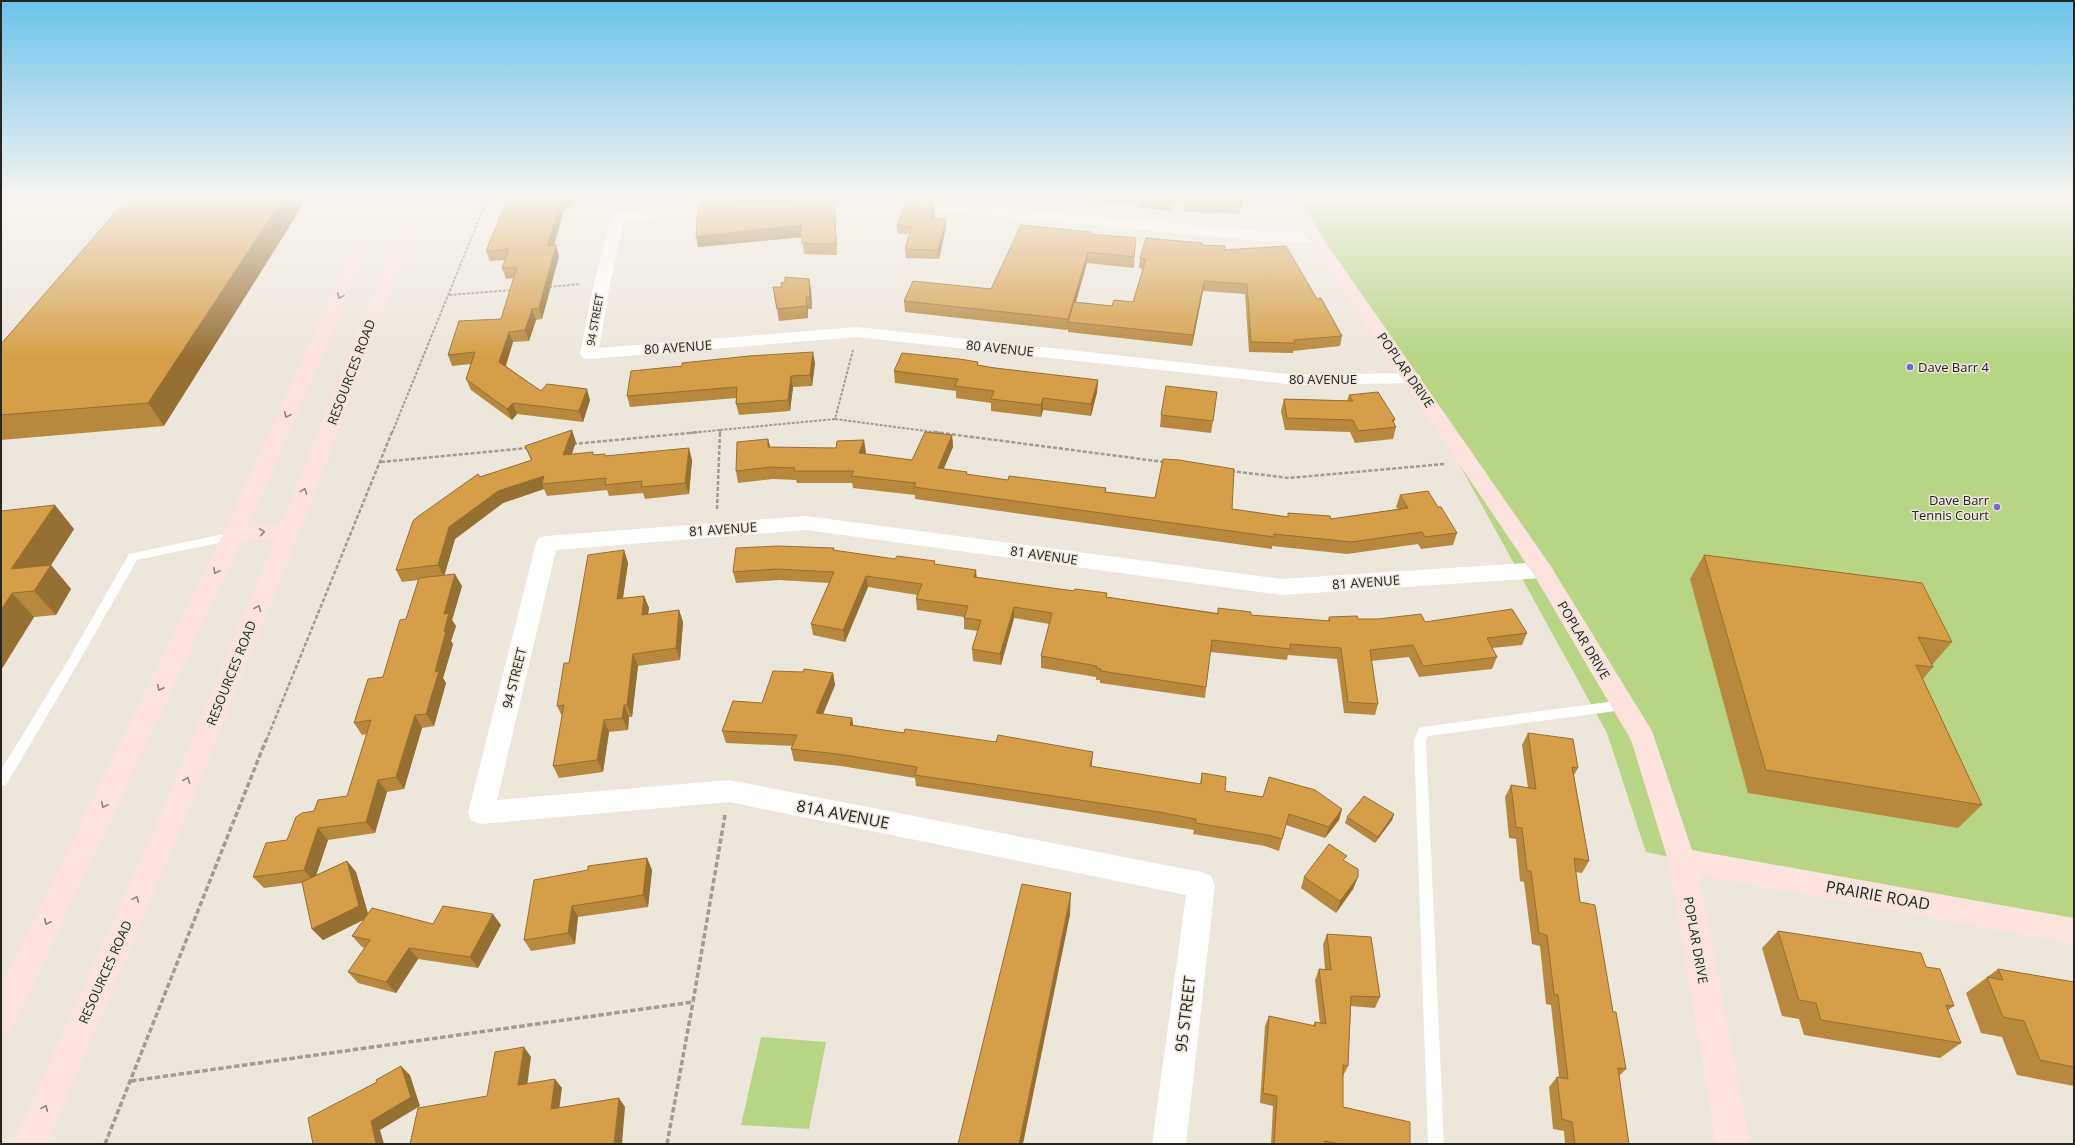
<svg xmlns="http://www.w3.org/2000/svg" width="2075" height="1145" font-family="'Open Sans',sans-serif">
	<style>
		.green { fill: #b7d585 }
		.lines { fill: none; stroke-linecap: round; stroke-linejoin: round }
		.path-far2 { stroke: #a19c94; stroke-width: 2; stroke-dasharray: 3 1.5; stroke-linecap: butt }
		.path-far1 { stroke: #a19c94; stroke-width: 2.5; stroke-dasharray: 4 2; stroke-linecap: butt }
		.path { stroke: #a19c94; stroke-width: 3.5; stroke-dasharray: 5.5 2.5; stroke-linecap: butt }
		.lane { fill: #fff; fill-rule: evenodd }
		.street { fill: #fff; fill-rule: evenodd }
		.secondary { fill: #fce3de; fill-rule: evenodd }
		.wall { fill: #b8883e }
		.shaded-wall { fill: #966f32 }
		.building { fill: #d69e48; stroke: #966f32 }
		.oneway { stroke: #928480 }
		.poi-dot { fill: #7b61dc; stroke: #ede6db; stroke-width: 1.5 }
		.labels { text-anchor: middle; stroke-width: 3; stroke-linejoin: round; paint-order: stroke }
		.far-street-label { font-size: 11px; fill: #272521; stroke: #ede6db }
		.street-label { font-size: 13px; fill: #272521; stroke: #ede6db }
		.poi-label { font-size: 13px; fill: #272521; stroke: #ede6db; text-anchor: start }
		.near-street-label { font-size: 16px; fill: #272521; stroke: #ede6db }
	</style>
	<rect width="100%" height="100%" fill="#ede6db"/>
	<g class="green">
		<polygon points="1292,197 2074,197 2074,941 1646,852 1607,733 1412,378 1314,237"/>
		<polygon points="761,1037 826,1042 809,1129 741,1125"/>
	</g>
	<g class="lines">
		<g class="path-far2">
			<polyline points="549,287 580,284"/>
			<polyline points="449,295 512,290"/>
			<polyline points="835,419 941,433"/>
			<polyline points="720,430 835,419 853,350"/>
			<polyline points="392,433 488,197"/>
			<polyline points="690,433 720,430 720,433"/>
		</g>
		<g class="path-far1">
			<polyline points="934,432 1164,462"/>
			<polyline points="573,444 700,432"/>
			<polyline points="381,462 528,448"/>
			<polyline points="1231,471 1289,478 1444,464"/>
			<polyline points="717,509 720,432"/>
			<polyline points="266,741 392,432"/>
		</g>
		<g class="path">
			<polyline points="131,1081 693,1002 725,815"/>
			<polyline points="105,1144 266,740"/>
			<polyline points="667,1144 693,1002"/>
		</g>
		<g class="lane">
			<polygon points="233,532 238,536 237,539 137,560 77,665 6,785 1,786 1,770 69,659 129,554"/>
			<polygon points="1623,700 1627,702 1629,705 1627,708 1623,710 1428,736 1426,740 1444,1144 1428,1144 1414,740 1419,728 1423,727"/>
		</g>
		<g class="street">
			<polygon points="891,198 1260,231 1314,232 1319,234 1322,237 1319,240 1314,242 1260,241 891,206 805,210 800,209 798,206 800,203 805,202"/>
			<polygon points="728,206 733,207 735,210 733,213 625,219 610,283 599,348 857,327 1297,375 1412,373 1418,374 1421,378 1418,382 1412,383 1297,385 857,337 589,359 583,358 580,354 594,283 613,212"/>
			<polygon points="806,516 1281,579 1542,562 1550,565 1553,570 1550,575 1542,578 1281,595 806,530 556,550 497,800 729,780 1201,872 1211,876 1215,885 1186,1144 1152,1144 1186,895 729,802 481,824 472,821 468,813 536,543 539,538 547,536"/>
		</g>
		<g class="secondary">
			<polygon points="377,197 391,197 248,527 282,522 412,197 426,197 301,528 184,821 47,1144 13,1144 158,821 276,537 241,542 12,1030 1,1034 1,986 222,536"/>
			<polygon points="1285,197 1299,197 1322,237 1550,565 1652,731 1692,850 2074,918 2074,944 1699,875 1750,1144 1716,1144 1668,860 1631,740 1534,575 1306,237"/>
		</g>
	</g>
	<g class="wall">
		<polygon points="129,197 164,426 1,440 1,344"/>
		<polygon points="700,197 834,197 835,199 834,199 835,210 837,255 804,254 802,237 698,247 702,206"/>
		<polygon points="910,197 939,197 938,201 911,198"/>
		<polygon points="1033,197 1174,197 1170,211 1137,207 1137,198 1135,205"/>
		<polygon points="1185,197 1242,197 1239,214 1215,212 1214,214 1183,211"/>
		<polygon points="580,200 564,210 554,246 556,245 559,256 542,319 536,320 529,341 513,342 506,366 541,391 590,400 583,422 517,414 512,420 471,390 466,379 471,364 452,366 448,355 501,319 514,278 506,279 502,268 505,260 490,261 486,251"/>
		<polygon points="935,212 933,218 946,227 939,259 906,258 905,249 910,234 898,234 897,226"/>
		<polygon points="1091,234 1135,249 1134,268 1087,263 1076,302 1112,306 1133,302 1143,269 1139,268 1140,258 1201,245 1224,250 1317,299 1342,336 1340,346 1293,351 1293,353 1249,352 1245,294 1203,291 1192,346 1068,332 1068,329 1067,330 905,312 904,301 991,289"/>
		<polygon points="809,279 811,290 812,309 808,309 808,318 779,321 773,287 782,287"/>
		<polygon points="815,363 812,386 793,387 790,411 739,415 736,404 736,398 630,407 627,396"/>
		<polygon points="978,365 995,368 1098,380 1097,392 1091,416 1043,410 1041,417 991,411 991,403 956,398 956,391 895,383 894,371"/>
		<polygon points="1349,395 1395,419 1394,423 1396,427 1393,439 1355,443 1350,432 1285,430 1281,411 1284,399 1347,401"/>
		<polygon points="1161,415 1213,421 1211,433 1160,427"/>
		<polygon points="952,435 953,447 943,469 967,472 967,475 1008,480 1106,488 1106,492 1288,517 1288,513 1331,519 1398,509 1396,507 1400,495 1438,507 1457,533 1453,545 1421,549 1418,544 1347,554 1272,546 1272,549 915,499 915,495 853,488 852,483 797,483 796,480 773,479 738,483 736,471 768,439 770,447 866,452 865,454 912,460"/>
		<polygon points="576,442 572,454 594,455 692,460 689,494 645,499 643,493 609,496 607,490 547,496 544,489 503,503 455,539 444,575 462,586 452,620 456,626 451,641 453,644 443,678 446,683 434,726 422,728 404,789 387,792 375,833 328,840 316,875 347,861 356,872 368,914 433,924 501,925 478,968 418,959 396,993 358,983 348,972 365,948 362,947 352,936 365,919 323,940 312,929 302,883 264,888 253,877 314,811 347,796 367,734 362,735 354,723 383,677 406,619 419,580 402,582 396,570 480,477 531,460 525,446"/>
		<polygon points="1,511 74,529 51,565 71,589 56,615 34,617 1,670"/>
		<polygon points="834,548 834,551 895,559 936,564 977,577 1074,591 1107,593 1107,597 1218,613 1218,608 1251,615 1328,621 1329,617 1358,619 1425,622 1527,633 1522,645 1492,648 1497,657 1492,669 1419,677 1409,657 1371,661 1378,704 1375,715 1344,713 1337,659 1288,655 1287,660 1210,652 1205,698 1100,683 1100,680 1096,680 1096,677 1041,668 1041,656 1049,624 1014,618 1001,665 973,661 972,649 978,631 964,629 964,617 917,610 916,599 917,595 868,587 845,642 813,635 811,624 829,583 779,580 736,583 733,572"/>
		<polygon points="624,550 628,563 623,598 644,596 649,608 648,614 679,610 683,622 680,660 638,666 632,717 629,717 628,730 609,732 603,772 559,778 553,766 562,716 557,706 569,663"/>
		<polygon points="1704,555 1952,642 1932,665 1933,667 1923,679 1982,805 1958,828 1748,793 1690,579"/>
		<polygon points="803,672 833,673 835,685 823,714 852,718 853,725 1092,763 1091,767 1200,784 1202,773 1225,791 1342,809 1339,820 1325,838 1286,825 1279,851 1265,846 1193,834 1194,830 1157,824 916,786 915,778 841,766 794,761 791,749 793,746 726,743 722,731 762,703"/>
		<polygon points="1528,733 1578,768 1574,775 1589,861 1582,873 1575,872 1580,902 1613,1012 1626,1069 1619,1076 1629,1144 1565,1144 1564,1131 1553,1129 1549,1087 1557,1077 1559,1077 1551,1005 1546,1004 1540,946 1532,944 1524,882 1520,881 1516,839 1509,838 1505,797 1511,785 1528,788 1522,745"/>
		<polygon points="1394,814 1392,820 1375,843 1345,823 1347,817"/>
		<polygon points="647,858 652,870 648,907 578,917 575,944 531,951 524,940 588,870"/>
		<polygon points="1345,861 1358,877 1353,889 1336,913 1301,888 1304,877"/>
		<polygon points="1778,931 1926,967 1954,1006 1948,1010 1961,1043 1940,1058 1804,1035 1799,1019 1782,1016 1762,948"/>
		<polygon points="1327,934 1380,997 1375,1008 1351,1006 1348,1066 1343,1076 1343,1107 1410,1144 1271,1144 1273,1106 1260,1103 1265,1026 1269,1016 1313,1026 1315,1022 1320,1023 1315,980 1319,969 1325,969 1323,945"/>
		<polygon points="1998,969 2074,982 2074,1086 2017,1075 2002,1037 1981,1033 1966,993"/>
	</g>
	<g class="shaded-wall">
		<polygon points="284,197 308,197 164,426 148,403"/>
		<polygon points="566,197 595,197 580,200 564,210 550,256 547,246 561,200"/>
		<polygon points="1136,197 1137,197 1137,198 1135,205"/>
		<polygon points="1172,197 1174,197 1170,211 1171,199"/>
		<polygon points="834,199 835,210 837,255 836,244"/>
		<polygon points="934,204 935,212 931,226 930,218"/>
		<polygon points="946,219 946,227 939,259 938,250"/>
		<polygon points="801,225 803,237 698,247 696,236"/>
		<polygon points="556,245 559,256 542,319 539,308"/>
		<polygon points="1088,252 1087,263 1070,322 1068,322 1067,330 1068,319"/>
		<polygon points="809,279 811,290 812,309 810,297"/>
		<polygon points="1204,281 1203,291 1192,346 1193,335"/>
		<polygon points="806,297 808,309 808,318 807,306"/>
		<polygon points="532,309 536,320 529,341 525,330"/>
		<polygon points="509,332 513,342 503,373 499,362"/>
		<polygon points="813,352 815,363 812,386 810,375"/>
		<polygon points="791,376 793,387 790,411 788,400"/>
		<polygon points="1098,380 1097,392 1091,416 1091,404"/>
		<polygon points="587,389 590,400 583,422 579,411"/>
		<polygon points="1043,398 1043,410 1041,417 1041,405"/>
		<polygon points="513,403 517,414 512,420 507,409"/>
		<polygon points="572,430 576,442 567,466 563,455"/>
		<polygon points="952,435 953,447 939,480 938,468"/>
		<polygon points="768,439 771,450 768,447"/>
		<polygon points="864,440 866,452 861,465 859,453"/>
		<polygon points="689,448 692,460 689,494 685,483"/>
		<polygon points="544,476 542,484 544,489 503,503 455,539 444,577 438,565 449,527 498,491"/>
		<polygon points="55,505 74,529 51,565 71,589 56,615 34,591 11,569"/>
		<polygon points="624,550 628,563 621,611 617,599"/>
		<polygon points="976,570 977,581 974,577"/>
		<polygon points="455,574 462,586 452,620 456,626 451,641 453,644 443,678 446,683 434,726 426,714 435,672 444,632 444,614"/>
		<polygon points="866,576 868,587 845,642 843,630"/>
		<polygon points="12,593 34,617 1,670 1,610"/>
		<polygon points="644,596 649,608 646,627 642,615"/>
		<polygon points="1014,607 1014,618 1001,665 1000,654"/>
		<polygon points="679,610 683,622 680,660 676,648"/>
		<polygon points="633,654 638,666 632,717 627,705"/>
		<polygon points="833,673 835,685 819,724 816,713"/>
		<polygon points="624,705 629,717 628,730 622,718"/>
		<polygon points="415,715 422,728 404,789 396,777"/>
		<polygon points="852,718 854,730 850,725"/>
		<polygon points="604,720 609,732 603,772 597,760"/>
		<polygon points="1093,752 1092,763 1089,778 1090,766"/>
		<polygon points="378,780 387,792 375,833 366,822"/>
		<polygon points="1342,809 1339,820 1325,838 1329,827"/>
		<polygon points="1394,814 1392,820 1375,843 1378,837"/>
		<polygon points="318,828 328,840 314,882 304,870"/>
		<polygon points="647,858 652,870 648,907 643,895"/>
		<polygon points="347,861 356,872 369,917 323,940 312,929"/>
		<polygon points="1358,877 1353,889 1336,913 1340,901"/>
		<polygon points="1071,893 1070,915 1023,1144 1019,1144"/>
		<polygon points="572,906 578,917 575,944 568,933"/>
		<polygon points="493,914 501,925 478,968 470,957"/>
		<polygon points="409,948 418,959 396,993 386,982"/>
		<polygon points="524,1047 531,1057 526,1094 518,1085"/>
		<polygon points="401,1066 410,1075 420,1106 380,1130 384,1144 376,1144 371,1121"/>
		<polygon points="555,1079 562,1088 558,1118 551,1109"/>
		<polygon points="619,1098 625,1107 622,1144 614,1144"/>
	</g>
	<g class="building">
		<polygon points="129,197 284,197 148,403 1,415 1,344"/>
		<polygon points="508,197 566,197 561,200 547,246 556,245 539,308 532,309 525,330 509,332 499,362 541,391 547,384 587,389 579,411 513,403 507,409 466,379 475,352 448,355 459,321 501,319 517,267 502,268 509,249 486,251"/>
		<polygon points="1145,197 1172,197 1171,199"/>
		<polygon points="1185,197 1242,197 1240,208 1215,207 1215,208 1183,205"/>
		<polygon points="834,199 836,244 802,243 801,225 696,236 698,206"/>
		<polygon points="906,201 934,204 930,218 946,219 938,250 905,249 912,226 897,226"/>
		<polygon points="1021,225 1091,232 1090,234 1136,238 1134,257 1088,252 1068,319 904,301 913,281 991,289"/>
		<polygon points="1146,238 1202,243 1201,245 1225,246 1224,250 1286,246 1317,299 1321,298 1342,336 1294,340 1295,343 1251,342 1247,284 1204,281 1193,335 1068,322 1074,302 1112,306 1114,300 1133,302 1146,259 1140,258"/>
		<polygon points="785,277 809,279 810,297 806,297 807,306 777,309 773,287 782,287 781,283 785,282"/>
		<polygon points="813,352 810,375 791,376 788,400 736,404 737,387 627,396 631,371 682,366 682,363 749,356"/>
		<polygon points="902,353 959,359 978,362 977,365 995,368 1098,380 1091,404 1043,398 1041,405 991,399 994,391 955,386 958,379 894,371"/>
		<polygon points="1166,386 1217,392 1213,421 1161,415"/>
		<polygon points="1378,392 1395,419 1392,420 1396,427 1358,431 1353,420 1287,418 1284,399 1353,401 1349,395"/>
		<polygon points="572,430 563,455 593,452 593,455 605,454 605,456 689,448 685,483 641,487 642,481 605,485 606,478 542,484 544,476 498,491 449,527 438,565 396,570 413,521 416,518 478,474 480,477 532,460 525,446"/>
		<polygon points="925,432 952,435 938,468 967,472 966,474 1008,480 1009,476 1106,488 1105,492 1155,498 1163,459 1179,460 1234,469 1232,509 1288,517 1288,513 1330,516 1331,519 1408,508 1400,495 1428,491 1438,507 1441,507 1457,533 1425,537 1422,532 1351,542 1274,534 1274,537 914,487 916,483 851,476 854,471 794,471 795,468 771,467 736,471 737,442 768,439 768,447 836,448 837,441 864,440 859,453 912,460"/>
		<polygon points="55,505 11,569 51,565 34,591 12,593 1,610 1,511"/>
		<polygon points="778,546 834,548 833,550 895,559 897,556 935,561 934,564 976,570 974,577 1074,591 1075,589 1107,593 1106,597 1218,614 1218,608 1251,612 1251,615 1330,621 1329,617 1357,616 1358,619 1378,619 1421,614 1425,622 1512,609 1527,633 1487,638 1497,657 1423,666 1413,645 1370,650 1378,704 1348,702 1341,648 1290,644 1290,649 1212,640 1206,687 1101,671 1101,669 1096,668 1097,666 1041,656 1052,613 1014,607 1000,654 972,649 981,620 964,618 968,606 916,599 922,584 866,576 843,630 811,624 834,572 776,569 733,572 736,548"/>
		<polygon points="624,550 617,599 644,596 642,615 679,610 676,648 633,654 627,705 624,705 622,718 604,720 597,760 553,766 564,705 557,706 564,663 569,663 588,555"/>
		<polygon points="1704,555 1922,583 1952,642 1918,637 1933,667 1916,665 1982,805 1766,770"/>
		<polygon points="455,574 444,614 449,613 444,632 446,631 435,672 439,671 426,714 415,715 396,777 378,780 366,822 318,828 304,870 253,877 266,843 287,840 296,817 302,813 314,811 318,800 347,796 371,720 354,723 368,679 383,677 400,620 406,619 419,578"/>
		<polygon points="804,669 833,673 816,713 852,718 850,725 904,733 905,729 996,742 998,735 1093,752 1090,766 1201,784 1202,773 1226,777 1225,791 1263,797 1269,777 1315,790 1342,809 1329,827 1289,814 1282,839 1268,835 1196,823 1196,819 1159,812 915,775 917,767 838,754 791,749 797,735 722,731 733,701 762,703 773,671 803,672"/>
		<polygon points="1528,733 1573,739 1578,768 1572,767 1589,861 1574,858 1580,902 1595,905 1613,1012 1616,1012 1626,1069 1618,1068 1629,1144 1575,1144 1572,1122 1562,1119 1557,1077 1568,1079 1558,995 1554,994 1547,935 1539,933 1531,871 1527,870 1522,828 1516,827 1511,785 1536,789"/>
		<polygon points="1364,796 1394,814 1378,837 1347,817"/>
		<polygon points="1329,844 1347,856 1343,860 1358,869 1358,877 1340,901 1304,877"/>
		<polygon points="647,858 643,895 572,906 568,933 524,940 534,880 588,870 588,866"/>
		<polygon points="347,861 359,906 312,929 302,882"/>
		<polygon points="1022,884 1071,893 1019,1144 958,1144"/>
		<polygon points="443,906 493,914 470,957 409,948 386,982 348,972 370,940 352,936 372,908 433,924"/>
		<polygon points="1778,931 1921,953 1926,967 1940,969 1954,1006 1946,1005 1961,1043 1821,1020 1816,1003 1799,1000"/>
		<polygon points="1327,934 1371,937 1380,997 1351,996 1348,1066 1343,1065 1343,1107 1410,1122 1410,1144 1340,1144 1325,1141 1325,1144 1274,1144 1277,1096 1263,1093 1269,1016 1315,1026 1315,1022 1326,1024 1319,969 1331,970"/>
		<polygon points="1998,969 2074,982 2074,1067 2040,1060 2024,1021 2003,1017 1987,977 2003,980"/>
		<polygon points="524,1047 518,1085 555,1079 551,1109 619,1098 614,1144 410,1144 418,1108 487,1096 495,1052"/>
		<polygon points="401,1066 411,1097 371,1121 376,1144 313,1144 308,1118 377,1082 376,1080"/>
	</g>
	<defs><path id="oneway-chevron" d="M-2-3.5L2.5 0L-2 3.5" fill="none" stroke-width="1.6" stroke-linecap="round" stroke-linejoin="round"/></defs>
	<g class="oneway">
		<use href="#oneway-chevron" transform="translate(340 296) rotate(114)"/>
		<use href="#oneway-chevron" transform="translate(287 415) rotate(114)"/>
		<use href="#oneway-chevron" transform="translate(304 491) rotate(-69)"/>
		<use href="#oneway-chevron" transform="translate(262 532) rotate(-8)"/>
		<use href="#oneway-chevron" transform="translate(216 571) rotate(116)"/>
		<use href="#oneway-chevron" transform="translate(258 608) rotate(-68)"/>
		<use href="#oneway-chevron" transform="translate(160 688) rotate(116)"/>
		<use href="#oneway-chevron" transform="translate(187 780) rotate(-68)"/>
		<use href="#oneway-chevron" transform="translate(104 805) rotate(116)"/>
		<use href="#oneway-chevron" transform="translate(136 899) rotate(-66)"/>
		<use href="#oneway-chevron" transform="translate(47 922) rotate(116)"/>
		<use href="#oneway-chevron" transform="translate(45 1108) rotate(-66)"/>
	</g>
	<linearGradient id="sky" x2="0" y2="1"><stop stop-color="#6ac3ec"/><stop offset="0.55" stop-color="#f7f4ef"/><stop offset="1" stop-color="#f7f4ef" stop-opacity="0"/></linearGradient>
	<rect width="2075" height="357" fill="url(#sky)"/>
	<g class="poi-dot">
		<circle cx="1910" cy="367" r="4"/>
		<circle cx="1997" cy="507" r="4"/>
	</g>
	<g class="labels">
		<g class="far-street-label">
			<text transform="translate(595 320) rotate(-80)" y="4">94 STREET</text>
		</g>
		<g class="street-label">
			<text transform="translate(678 347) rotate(-4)" y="5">80 AVENUE</text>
			<text transform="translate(1000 348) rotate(6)" y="5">80 AVENUE</text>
			<text transform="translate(1406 370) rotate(55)" y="5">POPLAR DRIVE</text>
			<text transform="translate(351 372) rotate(-69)" y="5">RESOURCES ROAD</text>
			<text x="1323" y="384">80 AVENUE</text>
			<text transform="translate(723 529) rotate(-4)" y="5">81 AVENUE</text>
			<text transform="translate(1044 555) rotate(8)" y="5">81 AVENUE</text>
			<text transform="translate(1366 582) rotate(-4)" y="5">81 AVENUE</text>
			<text transform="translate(1584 640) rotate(59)" y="5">POPLAR DRIVE</text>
			<text transform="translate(231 673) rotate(-68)" y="5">RESOURCES ROAD</text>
			<text transform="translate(514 678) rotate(-76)" y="5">94 STREET</text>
			<text transform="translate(1696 940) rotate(80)" y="5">POPLAR DRIVE</text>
			<text transform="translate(105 972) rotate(-66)" y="5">RESOURCES ROAD</text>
		</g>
		<g class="poi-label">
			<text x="1918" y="372">Dave Barr 4</text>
			<text x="1989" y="505" text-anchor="end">Dave Barr<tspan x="1989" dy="15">Tennis Court</tspan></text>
		</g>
		<g class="near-street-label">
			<text transform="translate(843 814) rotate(11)" y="6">81A AVENUE</text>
			<text transform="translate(1878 895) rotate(10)" y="6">PRAIRIE ROAD</text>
			<text transform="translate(1185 1014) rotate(-83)" y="6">95 STREET</text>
		</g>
	</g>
	<rect width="2075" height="1145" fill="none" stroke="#272521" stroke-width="4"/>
</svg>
